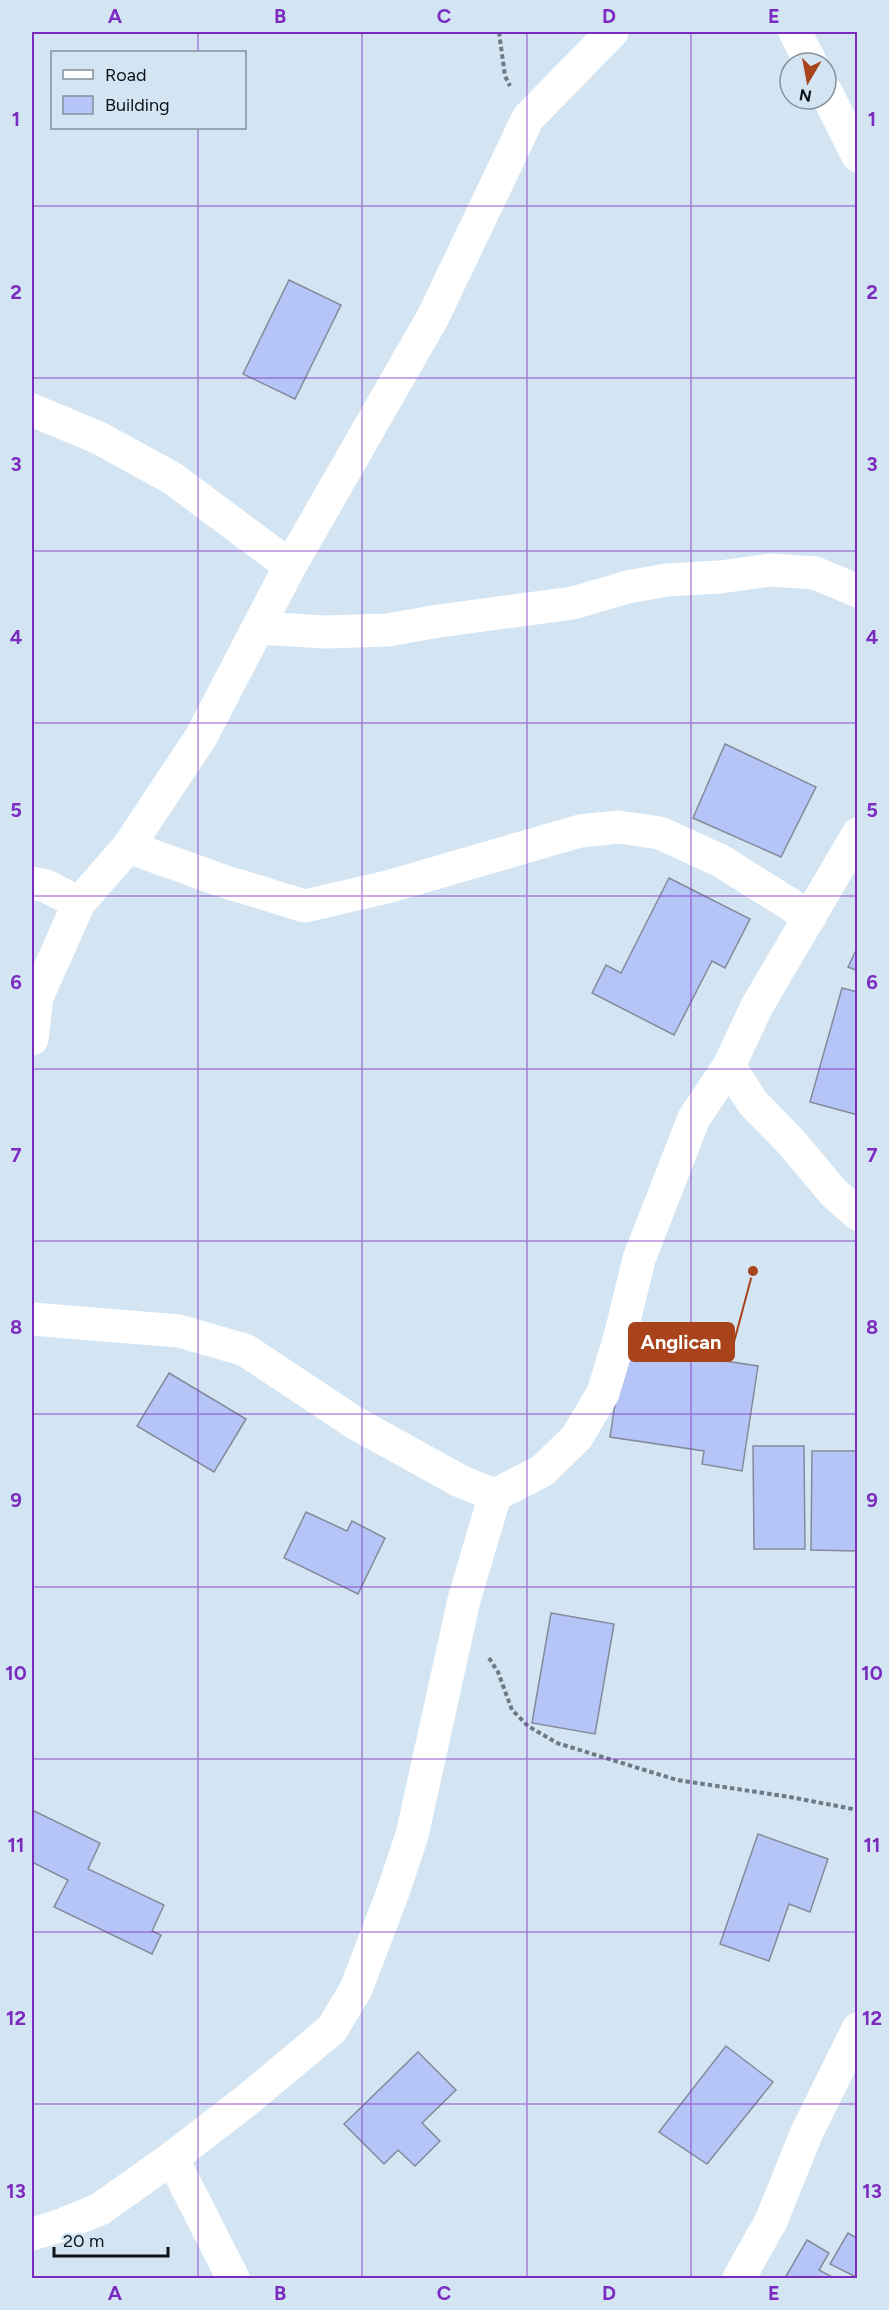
<svg xmlns="http://www.w3.org/2000/svg" width="889" height="2310" font-family="Figtree,sans-serif">
	<style>
		.building { fill: #b6c5f8; stroke: #84899b; stroke-width: 1.5 }
		.lines { fill: none; stroke-linecap: round; stroke-linejoin: round }
		.path { stroke: #6e7a83; stroke-width: 4; stroke-dasharray: 4.5 3; stroke-linecap: butt }
		.minor { stroke: #fff; stroke-width: 33 }
		.grid { fill: none; stroke: #7b2cbf; stroke-width: 1.5; stroke-opacity: 0.55 }
		.leader { fill: none; stroke: #a9431b; stroke-width: 2 }
		.callout-dot { fill: #a9431b; stroke: #d3e5f3; stroke-width: 2 }
		.callout { fill: #a9431b; stroke: #a9431b; stroke-width: 2 }
		.callout-label { font-size: 20px; text-anchor: middle; font-weight: bold; fill: #fff }
		.neatline { fill: none; stroke: #7b2cbf; stroke-width: 2 }
		.grid-label { font-size: 20px; text-anchor: middle; font-weight: bold; fill: #7b2cbf }
	</style>
	<rect width="100%" height="100%" fill="#d3e5f3"/>
	<g class="building">
		<polygon points="289,280 341,305 295,399 243,374"/>
		<polygon points="725,744 816,787 781,857 693,818"/>
		<polygon points="669,878 750,919 725,968 712,961 674,1035 592,993 606,965 621,973"/>
		<polygon points="858,946 858,971 848,967"/>
		<polygon points="842,988 858,992 858,1115 810,1102"/>
		<polygon points="624,1346 758,1366 742,1471 702,1464 704,1451 610,1437"/>
		<polygon points="169,1373 246,1419 214,1472 137,1426"/>
		<polygon points="753,1446 804,1446 805,1549 754,1549"/>
		<polygon points="812,1451 858,1451 858,1551 811,1550"/>
		<polygon points="306,1512 347,1531 352,1521 385,1538 358,1594 284,1558"/>
		<polygon points="551,1613 614,1624 595,1734 532,1723"/>
		<polygon points="32,1810 100,1843 88,1869 164,1905 152,1931 161,1935 152,1954 54,1907 68,1880 32,1862"/>
		<polygon points="758,1834 828,1859 810,1912 789,1904 769,1961 720,1944"/>
		<polygon points="726,2046 773,2082 707,2164 659,2132"/>
		<polygon points="418,2052 456,2090 422,2123 440,2141 415,2166 398,2150 384,2164 344,2124"/>
		<polygon points="848,2233 858,2239 858,2278 830,2264"/>
		<polygon points="807,2240 829,2253 819,2270 834,2278 785,2278"/>
	</g>
	<g class="lines">
		<g class="path">
			<polyline points="499,32 505,76 510,86"/>
			<polyline points="489,1658 498,1672 512,1710 528,1726 557,1743 677,1780 790,1797 858,1810"/>
		</g>
		<g class="minor">
			<polyline points="795,32 811,63"/>
			<polyline points="826,92 858,156"/>
			<polyline points="32,410 99,438 172,478 290,566"/>
			<polyline points="259,628 325,632 387,630 439,621 573,603 628,587 666,580 720,577 771,570 815,573 858,591"/>
			<polyline points="128,847 226,882 305,906 387,887 580,831 618,827 660,833 721,861 810,917"/>
			<polyline points="32,883 46,886 79,903"/>
			<polyline points="32,1039 37,997 79,903 128,847 201,737 290,566 433,317 528,118 612,32"/>
			<polyline points="729,1066 753,1103 792,1143 834,1193 858,1214"/>
			<polyline points="32,1319 179,1331 245,1350 355,1423 460,1481 495,1495 542,1471 577,1437 603,1393 621,1333 639,1259 694,1118 729,1066 757,1006 858,834"/>
			<polyline points="172,2158 233,2278"/>
			<polyline points="32,2234 59,2226 100,2209 172,2158 247,2100 332,2029 356,1989 393,1892 412,1835 464,1600 495,1495"/>
			<polyline points="739,2278 771,2221 807,2132 858,2029"/>
		</g>
	</g>
	<path class="grid" d="M198,32v20M362,32v2246M527,32v2246M691,32v2246M198,128v2150M32,206h826M32,378h826M32,551h826M32,723h826M32,896h826M32,1069h826M32,1241h826M32,1414h826M32,1587h826M32,1759h826M32,1932h826M32,2104h826"/>
	<path class="leader" d="M753 1271L734 1342"/>
	<circle class="callout-dot" cx="753" cy="1271" r="6"/>
	<rect class="callout" x="629" y="1323" width="105" height="38" rx="6"/>
	<g class="callout-label">
		<text x="681" y="1349">Anglican</text>
	</g>
	<rect width="889" height="2310" fill="none" stroke="#d3e5f3" stroke-width="66"/>
	<rect x="51" y="51" width="195" height="78" fill="#d3e5f3" stroke="#84919b" stroke-width="1.5"/>
	<rect x="63" y="70" width="30" height="9" fill="#ffffff" stroke="#84919b" stroke-width="1.5"/>
	<text x="105" y="81" font-size="18" fill="#0d1318">Road</text>
	<rect x="63" y="96" width="30" height="18" fill="#b6c5f8" stroke="#84919b" stroke-width="1.5"/>
	<text x="105" y="111" font-size="18" fill="#0d1318">Building</text>
	<g transform="translate(808 81) rotate(190)"><circle r="28" fill="#d3e5f3" stroke="#84919b" stroke-width="1.5"/>
	<path d="M0-4.5L10 22L0 15L-10 22Z" fill="#a9431b"/>
	<text y="-9" font-size="16" font-weight="bold" text-anchor="middle" fill="#0d1318">N</text>
	</g>
	<path d="M54 2247v9h114v-9" fill="none" stroke="#0d1318" stroke-width="3"/>
	<text x="63" y="2247" font-size="18" fill="#0d1318" stroke="#d3e5f3" stroke-width="4.5" paint-order="stroke">20 m</text>
	<rect x="33" y="33" width="823" height="2244" class="neatline"/>
	<g class="grid-label">
		<text x="115" y="23">A</text>
		<text x="280" y="23">B</text>
		<text x="444" y="23">C</text>
		<text x="609" y="23">D</text>
		<text x="774" y="23">E</text>
		<text x="16" y="126">1</text>
		<text x="872" y="126">1</text>
		<text x="16" y="299">2</text>
		<text x="872" y="299">2</text>
		<text x="16" y="471">3</text>
		<text x="872" y="471">3</text>
		<text x="16" y="644">4</text>
		<text x="872" y="644">4</text>
		<text x="16" y="817">5</text>
		<text x="872" y="817">5</text>
		<text x="16" y="989">6</text>
		<text x="872" y="989">6</text>
		<text x="16" y="1162">7</text>
		<text x="872" y="1162">7</text>
		<text x="16" y="1334">8</text>
		<text x="872" y="1334">8</text>
		<text x="16" y="1507">9</text>
		<text x="872" y="1507">9</text>
		<text x="16" y="1680">10</text>
		<text x="872" y="1680">10</text>
		<text x="16" y="1852">11</text>
		<text x="872" y="1852">11</text>
		<text x="16" y="2025">12</text>
		<text x="872" y="2025">12</text>
		<text x="16" y="2198">13</text>
		<text x="872" y="2198">13</text>
		<text x="115" y="2300">A</text>
		<text x="280" y="2300">B</text>
		<text x="444" y="2300">C</text>
		<text x="609" y="2300">D</text>
		<text x="774" y="2300">E</text>
	</g>
</svg>
